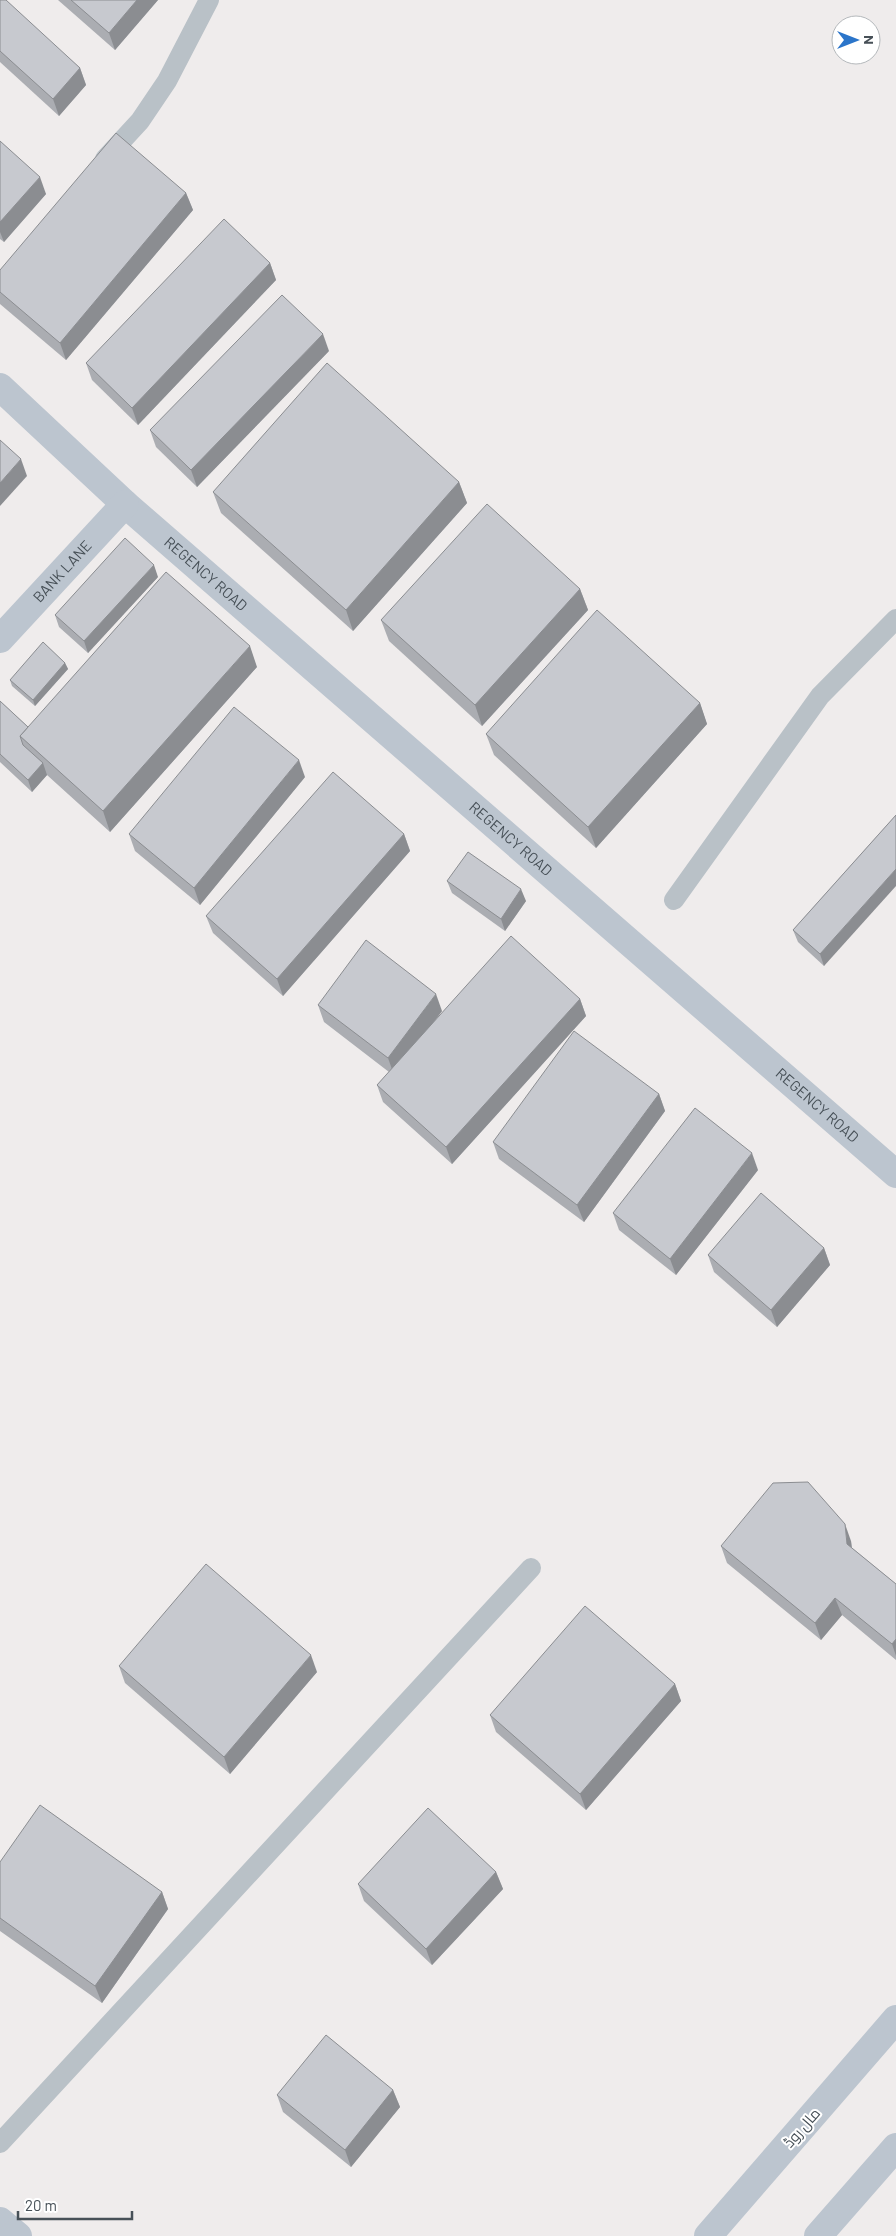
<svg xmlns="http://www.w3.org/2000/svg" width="896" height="2236" font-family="Barlow,Cairo,sans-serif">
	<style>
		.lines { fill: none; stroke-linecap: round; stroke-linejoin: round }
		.lane { stroke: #b9c1c7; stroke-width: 20 }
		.secondary { stroke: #bcc5cf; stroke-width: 28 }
		.wall { fill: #abadb2 }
		.shaded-wall { fill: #8b8d91 }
		.building { fill: #c7c9cf; stroke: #8b8d91 }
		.labels { text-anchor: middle; stroke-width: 4; stroke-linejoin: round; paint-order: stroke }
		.street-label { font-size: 15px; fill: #475057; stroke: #fff }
	</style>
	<rect width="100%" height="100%" fill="#efecec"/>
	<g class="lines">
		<g class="lane">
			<polyline points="105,159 140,121 167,81 209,0"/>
			<polyline points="674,900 820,696 896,619"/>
			<polyline points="0,2143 531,1568"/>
		</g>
		<g class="secondary">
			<path id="s1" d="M0,387l125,117 771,670"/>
			<path id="s2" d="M0,639l125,-135"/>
			<polyline points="0,2221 18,2236"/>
			<polyline points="708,2236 896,2019"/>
			<polyline points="818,2236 896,2147"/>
		</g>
	</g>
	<g class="wall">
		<polygon points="0,0 80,68 86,85 59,116 0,62"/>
		<polygon points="58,0 158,0 115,50"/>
		<polygon points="0,141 46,194 4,242 0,239"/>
		<polygon points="186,193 193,210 66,360 0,304 0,270"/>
		<polygon points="270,263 276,280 138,425 92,380 86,363"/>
		<polygon points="329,351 197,487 156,447 150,430"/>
		<polygon points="459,482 467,503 353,631 221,513 213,492"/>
		<polygon points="158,577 88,653 59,627 55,615"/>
		<polygon points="580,589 588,610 482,726 389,641 381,620"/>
		<polygon points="65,663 68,669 35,706 12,686 10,680"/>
		<polygon points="257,667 110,832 47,775 32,792 0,762 0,701 28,727"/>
		<polygon points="700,703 707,724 596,848 494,755 486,734"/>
		<polygon points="305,777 200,905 135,851 129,834"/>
		<polygon points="896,815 824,966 798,942 793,930"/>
		<polygon points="404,834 410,851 283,996 213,933 206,916"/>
		<polygon points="447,881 526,901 505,931 452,893"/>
		<polygon points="580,999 586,1016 452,1164 383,1102 377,1085 389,1072 324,1022 318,1005 442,1011 436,1019"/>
		<polygon points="659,1094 665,1111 584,1222 499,1159 493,1142"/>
		<polygon points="758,1170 676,1275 619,1230 613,1213"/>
		<polygon points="824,1248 830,1265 777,1327 714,1272 708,1255"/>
		<polygon points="851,1541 852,1548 896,1584 896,1660 842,1615 821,1640 727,1563 721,1546"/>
		<polygon points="119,1666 317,1672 230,1774 125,1683"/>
		<polygon points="675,1684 681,1701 586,1810 496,1732 490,1715"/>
		<polygon points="0,1862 162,1892 168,1909 102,2003 0,1931"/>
		<polygon points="496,1872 503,1889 432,1965 364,1901 358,1884"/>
		<polygon points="393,2090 400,2107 351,2167 283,2112 277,2095"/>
	</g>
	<g class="shaded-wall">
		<polygon points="137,0 158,0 115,50 109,33"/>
		<polygon points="80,68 86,85 59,116 53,99"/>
		<polygon points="40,177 46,194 4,242 0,232 0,222"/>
		<polygon points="186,193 193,210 66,360 60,343"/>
		<polygon points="270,263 276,280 138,425 132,408"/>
		<polygon points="323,334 329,351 197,487 191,470"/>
		<polygon points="21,459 27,476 0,506 0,483"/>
		<polygon points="459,482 467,503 353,631 346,610"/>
		<polygon points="154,565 158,577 88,653 84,641"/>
		<polygon points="580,589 588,610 482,726 475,705"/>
		<polygon points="250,646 257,667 110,832 103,811"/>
		<polygon points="65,663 68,669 35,706 33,700"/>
		<polygon points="700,703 707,724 596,848 588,827"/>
		<polygon points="299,760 305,777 200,905 194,888"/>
		<polygon points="43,763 47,775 32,792 28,780"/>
		<polygon points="404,834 410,851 283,996 277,979"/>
		<polygon points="896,869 896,886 824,966 820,954"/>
		<polygon points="521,889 526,901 505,931 501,919"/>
		<polygon points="436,994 442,1011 394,1075 388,1058"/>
		<polygon points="580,999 586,1016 452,1164 446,1147"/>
		<polygon points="659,1094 665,1111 584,1222 577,1205"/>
		<polygon points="752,1153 758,1170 676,1275 670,1259"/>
		<polygon points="824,1248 830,1265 777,1327 771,1310"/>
		<polygon points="845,1524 851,1541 853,1561 847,1544"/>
		<polygon points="835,1598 842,1615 821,1640 815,1623"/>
		<polygon points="896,1639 896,1656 892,1644"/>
		<polygon points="311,1655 317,1672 230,1774 224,1757"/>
		<polygon points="675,1684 681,1701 586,1810 580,1794"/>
		<polygon points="496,1872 503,1889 432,1965 426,1949"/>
		<polygon points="162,1892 168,1909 102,2003 95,1986"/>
		<polygon points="393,2090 400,2107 351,2167 345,2150"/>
	</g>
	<g class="building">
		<polygon points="0,0 6,0 80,68 53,99 0,51"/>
		<polygon points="71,0 137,0 109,33"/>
		<polygon points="116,133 186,193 60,343 0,292 0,270"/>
		<polygon points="0,141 40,177 0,222"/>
		<polygon points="224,219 270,263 132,408 86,363"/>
		<polygon points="282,295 323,334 191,470 150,430"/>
		<polygon points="327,363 459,482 346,610 213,492"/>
		<polygon points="0,440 21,459 0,483"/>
		<polygon points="487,504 580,589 475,705 381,620"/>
		<polygon points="125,538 154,565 84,641 55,615"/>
		<polygon points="166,572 250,646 103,811 20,736"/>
		<polygon points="597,610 700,703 588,827 486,734"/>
		<polygon points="43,642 65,663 33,700 10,680"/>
		<polygon points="0,701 28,727 20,736 23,745 43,763 28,780 0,754"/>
		<polygon points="234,707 299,760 194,888 129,834"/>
		<polygon points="333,772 404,834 277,979 206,916"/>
		<polygon points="896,815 896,869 820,954 793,930"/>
		<polygon points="468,852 521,889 501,919 447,881"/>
		<polygon points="511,936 580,999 446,1147 377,1085"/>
		<polygon points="366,940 436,994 388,1058 318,1005"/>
		<polygon points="574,1031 659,1094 577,1205 493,1142"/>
		<polygon points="695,1108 752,1153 670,1259 613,1213"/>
		<polygon points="761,1193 824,1248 771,1310 708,1255"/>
		<polygon points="808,1482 845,1524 847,1544 896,1584 896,1639 892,1644 835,1598 815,1623 721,1546 773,1483"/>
		<polygon points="206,1564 311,1655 224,1757 119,1666"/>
		<polygon points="585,1606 675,1684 580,1794 490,1715"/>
		<polygon points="40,1805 162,1892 95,1986 0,1918 0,1862"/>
		<polygon points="428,1808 496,1872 426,1949 358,1884"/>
		<polygon points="326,2035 393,2090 345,2150 277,2095"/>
	</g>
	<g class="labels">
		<g class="street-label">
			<text dy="5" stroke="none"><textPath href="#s2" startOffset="92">BANK LANE</textPath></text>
			<text dy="5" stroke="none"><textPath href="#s1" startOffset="278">REGENCY ROAD</textPath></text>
			<text dy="5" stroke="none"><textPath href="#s1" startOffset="682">REGENCY ROAD</textPath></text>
			<text dy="5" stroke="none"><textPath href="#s1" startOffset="1088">REGENCY ROAD</textPath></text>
			<text transform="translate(802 2128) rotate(-49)" y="5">مال روڈ</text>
		</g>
	</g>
	<g transform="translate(856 40) rotate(90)"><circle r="24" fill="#ffffff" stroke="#b5b9bc"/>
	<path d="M0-4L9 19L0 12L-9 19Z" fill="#2b75ca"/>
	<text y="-8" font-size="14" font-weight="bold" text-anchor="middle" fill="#475057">N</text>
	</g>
	<path d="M18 2211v8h114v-8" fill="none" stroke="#475057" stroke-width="2.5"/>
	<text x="25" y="2211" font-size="15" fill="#475057" stroke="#ffffff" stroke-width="4" paint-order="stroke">20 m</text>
</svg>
